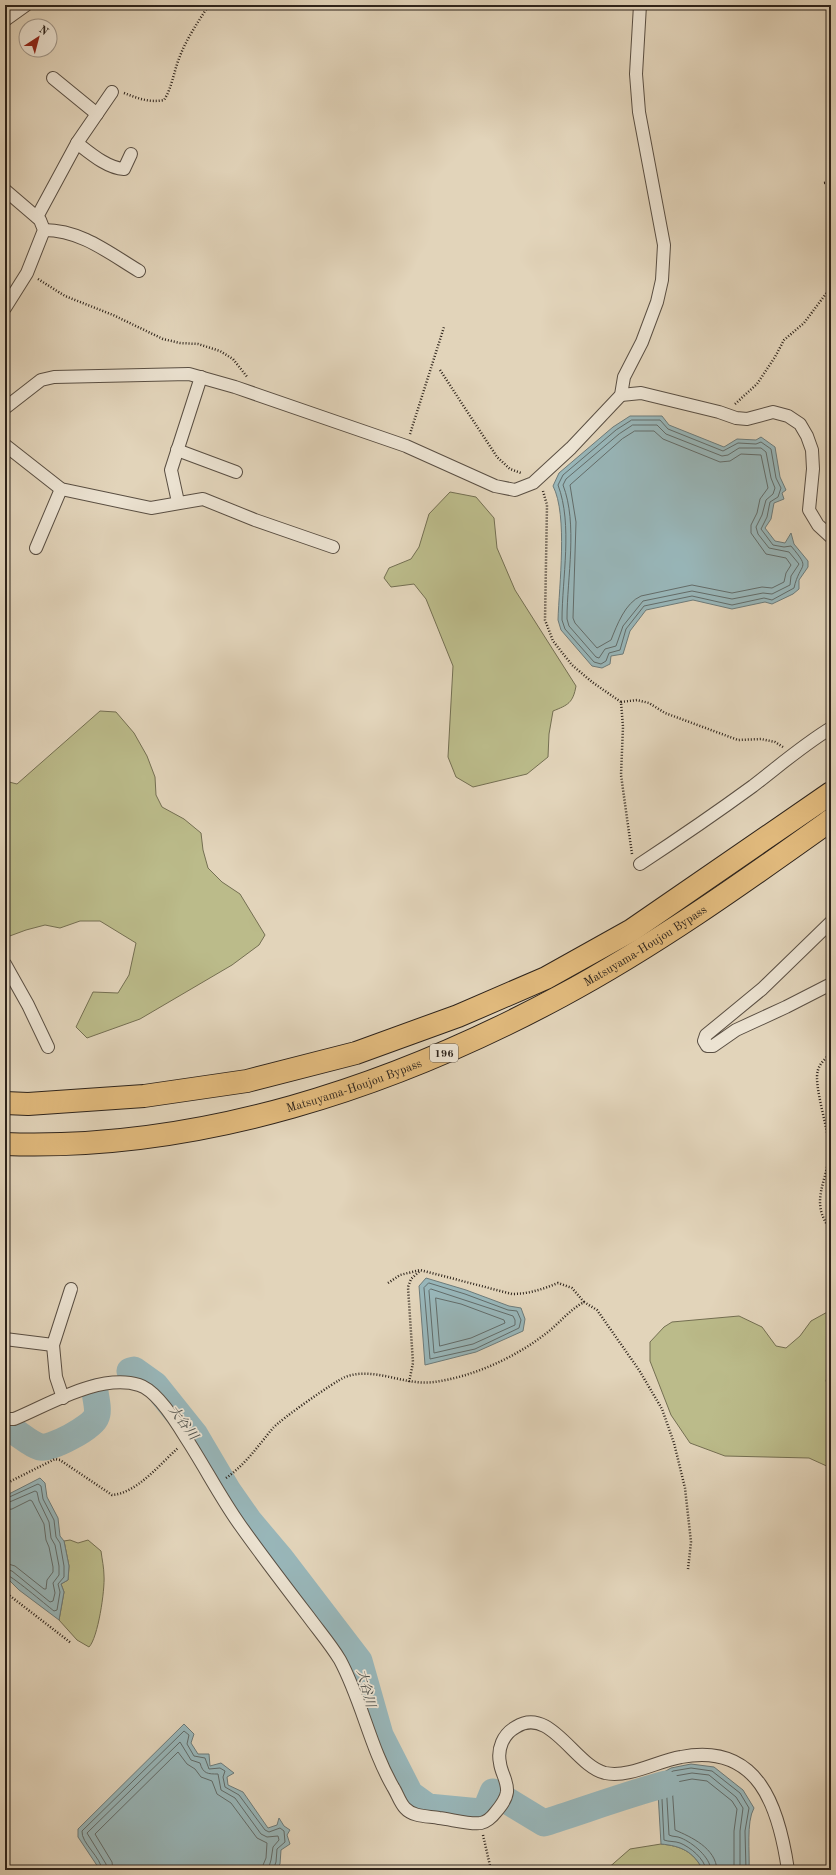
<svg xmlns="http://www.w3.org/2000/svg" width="836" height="1875" font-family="'Old Standard TT','Noto Serif JP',serif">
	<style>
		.green { fill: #bbbb8a; stroke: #746f52 }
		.water { fill: #98b6b9; stroke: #6d7b7a }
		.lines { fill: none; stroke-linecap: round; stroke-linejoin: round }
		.shore { stroke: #626c6a; stroke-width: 1 }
		.river { stroke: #98b6b9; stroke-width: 27 }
		.street-casing { stroke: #5a4f43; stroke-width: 14 }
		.highway-casing { stroke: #2d231b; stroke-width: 24 }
		.path { stroke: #2d231b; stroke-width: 2.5; stroke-dasharray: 1 2; stroke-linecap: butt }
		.street { stroke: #ece3d2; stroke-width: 12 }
		.highway { stroke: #e1ba7d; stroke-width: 22 }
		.labels { text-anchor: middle; stroke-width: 3.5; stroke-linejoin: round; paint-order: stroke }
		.shield { fill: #ece3d2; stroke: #665d52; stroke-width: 1 }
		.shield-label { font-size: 11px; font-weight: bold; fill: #2d231b }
		.street-label { font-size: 12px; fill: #2d231b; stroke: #ece3d2 }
		.water-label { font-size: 13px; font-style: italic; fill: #4d4f4a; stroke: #ece3d2 }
	</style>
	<rect width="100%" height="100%" fill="#e2d4ba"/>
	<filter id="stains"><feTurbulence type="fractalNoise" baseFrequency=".005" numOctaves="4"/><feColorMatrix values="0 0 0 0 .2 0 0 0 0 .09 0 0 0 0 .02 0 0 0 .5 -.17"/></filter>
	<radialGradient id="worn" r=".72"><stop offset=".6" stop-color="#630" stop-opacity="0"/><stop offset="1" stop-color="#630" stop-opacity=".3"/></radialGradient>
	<g class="green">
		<path d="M450,492l26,5 18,21 3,30 18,42 61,96c-3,17 -8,19 -23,25l-4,23 -1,23 -21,17 -54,13 -17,-10 -8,-20 5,-91 -27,-67 -12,-15 -23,3 -7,-9 5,-10 22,-9 8,-12 10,-33z"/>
		<polygon points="100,711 116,712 134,733 147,756 155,777 156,795 162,807 184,819 201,833 203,850 208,868 222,882 240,894 265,935 259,945 232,965 140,1019 87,1038 76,1027 93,992 118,993 129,975 136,943 100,921 80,921 60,928 45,925 26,930 7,937 5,936 5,781 17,784"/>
		<polygon points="831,1310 831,1374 826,1380 831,1406 831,1468 809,1458 725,1456 690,1443 671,1415 650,1361 650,1342 664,1327 672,1322 739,1316 762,1327 776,1346 786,1348 800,1336 811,1321"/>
		<path d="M70,1540l8,3 10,-3 13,11c1,8 3,17 3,25 1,14 -6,62 -15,71l-12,-7 -18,-20 5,-28 -3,-8 7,-4 1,-14 -5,-25z"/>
		<path d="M661,1844c20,2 32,7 42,26h-97l24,-21z"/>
	</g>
	<g class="water">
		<path d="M630,416h32l7,9 55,22 13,-8 19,1 5,-3 14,10 5,30 6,13 -4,3 2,6 -10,4 -3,16 -6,9 10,13 10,2 6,-10 3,11 14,17v6l-9,13v9l-6,5 -21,10 -7,-2 -33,7 -39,-9 -47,10 -16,21 -7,23 -12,2 -1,8 -8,4 -10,-2 -31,-36 -3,-10c1,-34 10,-105 -5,-134l6,-13 54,-46z"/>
		<polygon points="426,1278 466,1290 509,1306 521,1308 525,1319 523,1331 476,1352 425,1365 419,1286"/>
		<polygon points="40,1478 45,1483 47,1497 58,1518 60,1536 64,1541 69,1566 68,1580 61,1584 64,1592 59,1620 19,1590 5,1576 5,1496"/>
		<polygon points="184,1724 194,1734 191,1743 198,1754 209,1754 210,1766 221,1763 234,1773 227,1777 228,1785 243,1792 268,1828 277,1825 279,1818 284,1826 290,1830 287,1835 290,1844 281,1850 280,1864 275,1870 100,1870 78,1837 78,1829"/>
		<path d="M691,1764l23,3 29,23 11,18c-8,14 -4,45 -5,62h-46c-10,-19 -22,-24 -42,-26l-4,-68 14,-8z"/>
	</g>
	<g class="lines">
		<g class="shore">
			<path d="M632,420h28l8,9 55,22 15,-8 18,1 5,-2 10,7 5,29 5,10 -3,9 -8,5 -3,15 -6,12 12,16 11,2 7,-1c21,25 9,15 3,42l-22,12 -8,-2 -32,7 -40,-9 -48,10 -18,23 -6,21 -11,3 -3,8 -5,3 -7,-2 -29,-33 -3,-9c0,-42 11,-95 -4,-135l5,-10 53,-45z"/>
			<path d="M633,425h24l9,9 56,22 6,-1 11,-7h22l5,4 5,26 4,10 -2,6 -7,6 -4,15 -6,12 2,7 11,14 20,4 10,12 -8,12 -1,9 -18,9 -9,-1 -31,6 -40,-8 -49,10 -20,25 -7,20 -11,3 -6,9 -3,-1 -27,-31 -2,-7c0,-42 11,-95 -4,-134l3,-6 53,-45z"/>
			<path d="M635,431h19l9,8 57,23 10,-1 11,-7 20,1 7,33 -8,11 -3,14 -6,12v8l15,21 20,4 5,7 -5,8 -2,9 -12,6 -10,-1 -30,6 -40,-8 -51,11c-16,7 -24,29 -30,44l-14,8 -22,-25 -2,-5 3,-96 -6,-37 52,-46z"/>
			<polygon points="429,1283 465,1294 508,1310 517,1311 521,1320 519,1328 475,1349 430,1359 424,1288"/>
			<polygon points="431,1289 513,1316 515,1320 515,1325 473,1344 434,1353 429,1291"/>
			<polygon points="436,1298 461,1304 504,1320 505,1323 471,1338 440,1346"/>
			<path d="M5,1499l33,-15 3,2 2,13 11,21 2,17 4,6 4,23v11l-6,7 2,8 -3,18 -3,1c-8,-6 -44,-37 -49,-37"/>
			<polyline points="5,1504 35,1491 37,1492 39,1501 49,1522 51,1538 55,1545 59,1566 59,1575 53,1583 55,1593 53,1601 50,1602 12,1571 5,1569"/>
			<polyline points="5,1510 12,1509 30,1500 32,1501 44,1524 46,1540 49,1547 53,1567 53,1572 47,1580 46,1589 44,1589 15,1566 5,1563"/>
			<path d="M102,1870c-1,-13 -21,-27 -20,-39l102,-100 5,4 -2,9 7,12 11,2 4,11 11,-1 5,3 -2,6 2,10 14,8 26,35 4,2 11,-4 4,3 1,11 -8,7 -1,13 -3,8"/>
			<path d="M107,1870l-1,-6 -19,-31 93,-91 11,18 9,3c3,11 8,11 18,11l3,16 14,8 26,36 6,3 11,-1 1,4 -6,7 -2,13 -3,10"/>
			<polyline points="113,1870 112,1862 95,1834 178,1752 187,1764 195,1769 201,1777 212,1781 217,1794 231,1803 257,1838 267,1843 266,1858 261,1870"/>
			<path d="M706,1870c-1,-11 -16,-23 -26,-27 -5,-2 -11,-1 -16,-3l-3,-61 12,-8 18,-3 21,3 28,22 9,15 -4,23 1,39"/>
			<path d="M711,1870c-1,-13 -18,-27 -30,-32 -4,-2 -8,-1 -12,-3l-3,-53 9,-6 17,-3 17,2 27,22 7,11 -3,23v39"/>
			<path d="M717,1870c-1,-22 -26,-33 -42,-40l-3,-45 5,-3 15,-3 15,2 25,20 5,8 -3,22v39"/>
		</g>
		<g class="river">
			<path d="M130,1371l4,-1 21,15 40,50 33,56 21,30 32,38 78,102 21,74 30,59 18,13 52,5 7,-5 6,-15 51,31c41,-13 81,-28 122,-39"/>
			<path d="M5,1427c13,4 22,16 35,20 10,3 53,-20 56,-30 3,-6 0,-18 -1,-25"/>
		</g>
		<g class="street-casing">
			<g id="street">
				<polyline points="5,20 26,5"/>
				<polyline points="53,78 97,114"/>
				<path d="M77,143c13,10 30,25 47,26l7,-15"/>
				<polyline points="5,190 40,220 44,230 27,273 5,308"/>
				<polyline points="37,217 77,143 112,92"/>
				<path d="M44,230c37,0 65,23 95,41"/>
				<polyline points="621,395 641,393 719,412 736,418 747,419 773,412 788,416 800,424 807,436 812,450 813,469 809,510 818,525 831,537"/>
				<polyline points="5,408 41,380 54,377 189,374 235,387 406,446 495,486 515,490 533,483 571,448 621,395 624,377 642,342 657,302 662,280 664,245 639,112 636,74 640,5"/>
				<polyline points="5,445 61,489 151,508 203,499 255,520 333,547"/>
				<polyline points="177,450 236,472"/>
				<polyline points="178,502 171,470 201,377"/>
				<polyline points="36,548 61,489"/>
				<path d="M640,864c38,-25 76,-51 113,-78 26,-20 50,-41 78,-58"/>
				<polyline points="831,922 762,989 706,1035 704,1041 707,1046 713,1046 736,1030 786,1007 831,984"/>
				<polyline points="5,964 28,1005 48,1047"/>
				<polyline points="5,1339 53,1345"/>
				<polyline points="63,1398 56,1377 53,1345 71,1289"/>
				<path d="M5,1419h9c36,-15 86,-46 125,-34 17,5 38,38 47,53 19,29 34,59 54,87 22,31 45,61 68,91 11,15 23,29 32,44 22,41 30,87 53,127 4,6 7,16 12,21 8,9 23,8 34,10 11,1 32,7 42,5 5,-1 11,-6 14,-10 5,-6 11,-13 12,-21 1,-11 -6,-19 -7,-29 -3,-14 3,-29 16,-36 34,-22 59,39 89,46 25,5 52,-12 76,-16 78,-15 98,51 107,113"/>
			</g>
		</g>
		<g class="highway-casing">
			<g id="highway">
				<polyline points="5,1103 28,1104 144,1096 247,1081 356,1053 458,1016 546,978 632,930 831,793"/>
				<path id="s1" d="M5,1144c194,7 387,-57 556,-148 95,-51 183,-114 270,-176"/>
			</g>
		</g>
		<g class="path">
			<path d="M124,93c13,5 25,10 40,7 8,-12 10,-30 16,-44 7,-18 18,-34 29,-51"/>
			<polyline points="824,183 831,182"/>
			<polyline points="38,279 65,296 113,315 163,339 180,343 198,344 220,351 233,359 248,378"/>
			<polyline points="440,370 497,457 510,469 521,473"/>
			<polyline points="735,404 757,384 775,357 784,340 804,323 831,287"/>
			<polyline points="410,434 444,327"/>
			<polyline points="543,491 547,505 545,620 553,641 572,665 592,682 621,702 623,727 621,775 632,854"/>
			<polyline points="621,702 637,700 649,703 665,713 738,740 761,739 775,742 783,747"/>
			<path d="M831,1053c-5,5 -11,10 -13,17 -5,15 11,60 11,78 1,32 -22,52 2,82"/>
			<path d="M388,1283l12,-8 20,-5 92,24c17,0 31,-5 46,-11l14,5 12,14"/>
			<polyline points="409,1382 413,1363 408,1287 411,1279 420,1271"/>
			<path d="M226,1478c19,-13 32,-32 47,-50 8,-9 61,-46 72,-51 30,-11 58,9 89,5 38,-5 80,-24 110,-47 14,-10 25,-25 40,-33l13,8 42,60 23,39 12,34 11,45 6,54 -3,27"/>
			<path d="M5,1484l50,-25 5,1 52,35c25,-2 47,-30 66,-47"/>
			<polyline points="5,1592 71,1643"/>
			<polyline points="483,1835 491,1870"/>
			<polyline points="33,1870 37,1868 54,1870"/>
		</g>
		<use href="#street" class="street"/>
		<use href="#highway" class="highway"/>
	</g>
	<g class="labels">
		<rect class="shield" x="430" y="1044" width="28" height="18" rx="3"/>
		<g class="shield-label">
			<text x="444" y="1057">196</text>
		</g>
		<g class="street-label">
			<text dy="4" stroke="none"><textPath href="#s1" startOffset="680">Matsuyama-Houjou Bypass</textPath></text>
			<text dy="4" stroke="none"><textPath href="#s1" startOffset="356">Matsuyama-Houjou Bypass</textPath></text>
		</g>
		<g class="water-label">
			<text transform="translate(184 1422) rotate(53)" y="5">大谷川</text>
			<text transform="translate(367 1688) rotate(75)" y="5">大谷川</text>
		</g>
	</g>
	<rect width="836" height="1875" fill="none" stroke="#e2d4ba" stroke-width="20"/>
	<rect x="6" y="6" width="824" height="1863" fill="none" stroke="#2d231b" stroke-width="2"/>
	<rect x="10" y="10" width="816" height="1855" fill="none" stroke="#2d231b"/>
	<g transform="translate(38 38) rotate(36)"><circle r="19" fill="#ece3d2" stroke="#a09689"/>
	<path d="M0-3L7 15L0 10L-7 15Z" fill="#8f2418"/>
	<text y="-6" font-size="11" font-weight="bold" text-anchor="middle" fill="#2d231b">N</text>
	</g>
	<rect width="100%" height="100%" filter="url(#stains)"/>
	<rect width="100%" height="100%" fill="url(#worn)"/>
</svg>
